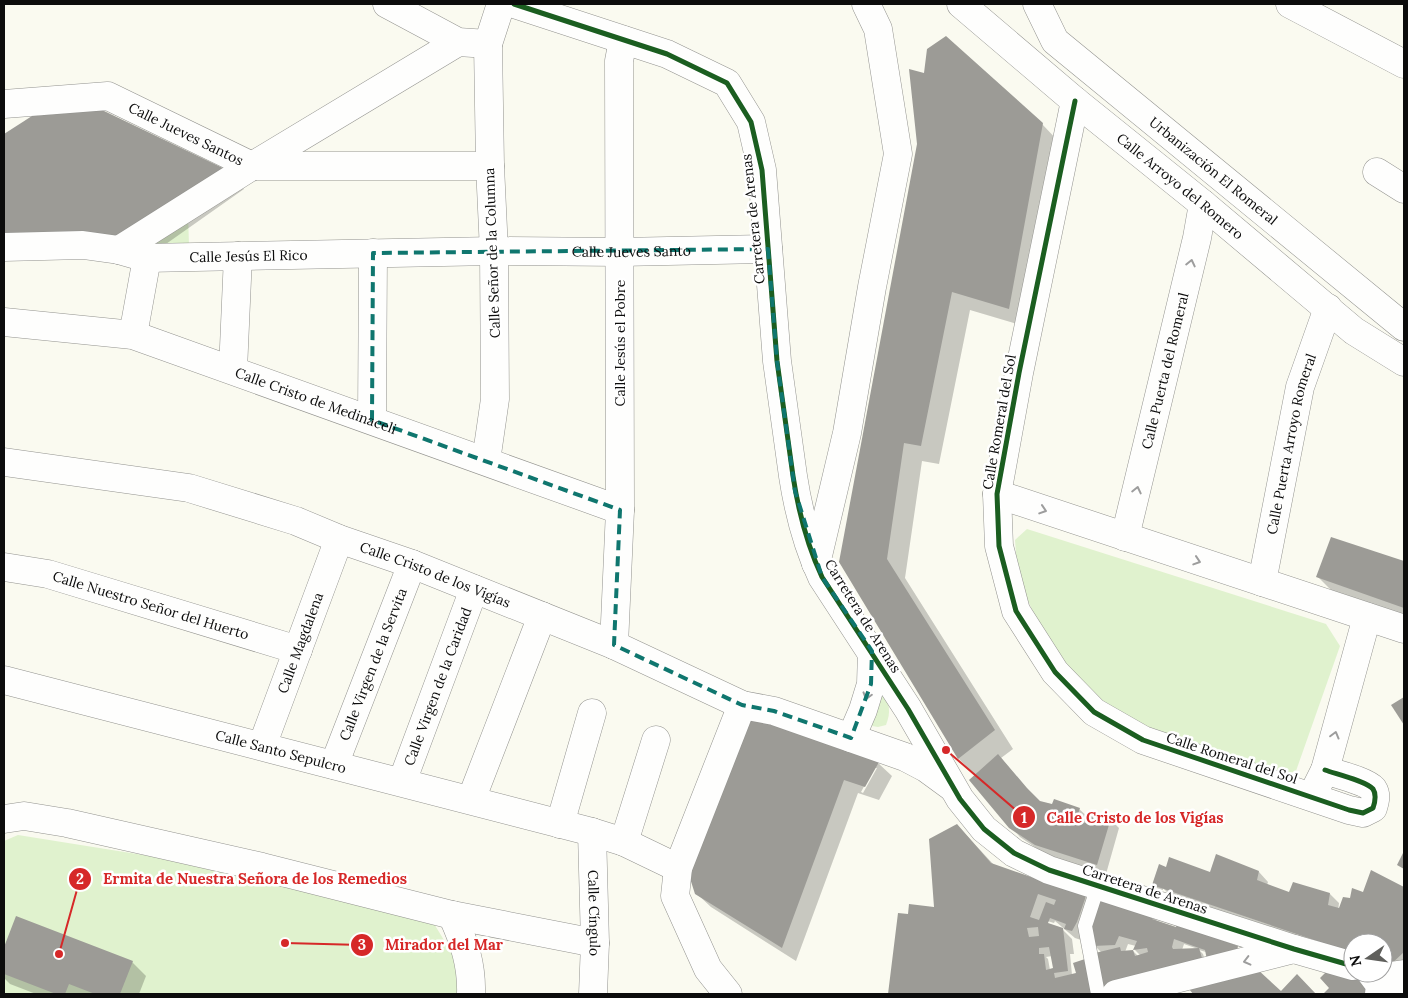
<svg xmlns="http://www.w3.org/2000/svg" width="1408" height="998" font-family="Lora,serif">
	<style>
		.green { fill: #e0f2ce }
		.shadow { fill: #0003; fill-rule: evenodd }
		.building { fill: #9c9b96; fill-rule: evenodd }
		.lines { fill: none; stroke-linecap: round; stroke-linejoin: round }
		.service-casing { stroke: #93938f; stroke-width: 15 }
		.minor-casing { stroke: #93938f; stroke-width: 29 }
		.tertiary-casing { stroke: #93938f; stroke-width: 29 }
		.service { stroke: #fefefd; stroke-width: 14 }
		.minor { stroke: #fefefd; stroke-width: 28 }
		.tertiary { stroke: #fefefd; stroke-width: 28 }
		.cycleway-casing { stroke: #fff; stroke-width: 8 }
		.cycleway { stroke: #1b5e20; stroke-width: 5 }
		.oneway { stroke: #9d9d9d }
		.marked { fill: none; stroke: #0f766e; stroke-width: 4; stroke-dasharray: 10 6; stroke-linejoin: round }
		.labels { text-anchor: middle; stroke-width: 5; stroke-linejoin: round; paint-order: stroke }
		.street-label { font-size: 14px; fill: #0c0c0c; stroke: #fff }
		.leader { fill: none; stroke: #d62828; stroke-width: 2 }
		.callout-dot { fill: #d62828; stroke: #fff; stroke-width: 2 }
		.mark-label { font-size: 15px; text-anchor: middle; font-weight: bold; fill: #fff }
		.callout-label { font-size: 15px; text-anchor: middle; font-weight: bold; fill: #d62828; stroke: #fff; stroke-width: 5; stroke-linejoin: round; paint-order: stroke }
	</style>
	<rect width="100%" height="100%" fill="#fafaf0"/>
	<g class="green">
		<polygon points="188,213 189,246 142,246"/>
		<polygon points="1027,529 1326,624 1340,646 1296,771 1279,776 1158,736 1116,712 1072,674 1045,638 1018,579 1015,540"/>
		<path d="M882,691c8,12 9,21 4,34l-8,2 -6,-1 -1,-7z"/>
		<polygon points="18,835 212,866 433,922 456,960 458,994 4,994 4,841"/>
	</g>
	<g class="shadow">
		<polygon points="1042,124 1060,143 1027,327 970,310 939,464 922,461 905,578 1013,749 1001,758 1034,798 1039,802 1079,809 1089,818 1087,825 1110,819 1119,828 1106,874 1045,854 1020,837 1011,827 976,776 959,759 841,562 918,144"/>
		<polygon points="8,132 226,171 244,189 139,263 102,258 4,257 4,136"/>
		<polygon points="1332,539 1404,562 1404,619 1336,595 1318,577"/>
		<path d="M747,720l131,43 14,13 -13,24 -21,-7 -62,168 -85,-54 -15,-14zM874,768h3l-14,25 -2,-1z"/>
		<path d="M957,825l37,40 91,32 10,9 -14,34 -6,-2 -20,-17 -1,2 -10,-3v3l19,7 9,9 2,15h-4l2,21 27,19h-210l11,-79h9l25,-7zM1052,956l2,13 -4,1 -2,-11 -2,-2z"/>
		<polygon points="1167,869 1211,873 1259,872 1268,882 1267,885 1290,894 1330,894 1339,903 1338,911 1350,899 1364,893 1372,872 1404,888 1404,960 1393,970 1383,943 1353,943 1353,959 1170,895 1163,888 1163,890 1158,889 1153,884"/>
		<path d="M1153,917l5,5 79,25 4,4 -35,1 -7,-2 4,4 5,16 -106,-17 -8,-8zM1128,944l8,2 -1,4 6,6h-3l-5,-5 -8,1zM1184,944l14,5 -16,1z"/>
		<polygon points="17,918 132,962 146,976 139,994 36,994 10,984 4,978 4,951"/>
		<polygon points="1297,976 1315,994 1194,994 1188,985 1281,993"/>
	</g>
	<g class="building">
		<polygon points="946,36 1043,123 1009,309 952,292 921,446 904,443 887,559 995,730 958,759 839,562 917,144 909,69 924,73 927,49"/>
		<polygon points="102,110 227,170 120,245 4,240 4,134 32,116"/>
		<polygon points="1331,537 1404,561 1404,608 1316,577"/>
		<polygon points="1404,697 1404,725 1391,705"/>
		<polygon points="753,716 879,762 865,787 844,780 782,948 695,894 688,872 746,719"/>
		<polygon points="998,754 1027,788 1040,801 1052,804 1054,799 1080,808 1076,820 1089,824 1093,812 1111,818 1097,865 1035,845 1009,828 969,780"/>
		<path d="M957,824l34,39 95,33 -9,26 -5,9 -8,-2 2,-5 -16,-6 -2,5 15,5 5,43 -14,2 1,5 21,-5 -3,-10 12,-4 7,35h-204l10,-81 10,1 1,-10 25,3 -5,-68zM1038,894l18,6 -2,5 -8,-3 -7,18 -9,-3zM1038,927l1,9 -10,1 -2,-9zM1049,947l4,21 -7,2 -2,-16h-5v-6z"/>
		<polygon points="1404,851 1404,869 1397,865"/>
		<polygon points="1216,854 1259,871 1257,880 1289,892 1293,882 1330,893 1328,905 1339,908 1343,897 1350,898 1352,888 1363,892 1371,870 1404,887 1404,952 1389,966 1383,964 1383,943 1353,943 1353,953 1152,885 1159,864 1166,867 1169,857 1210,872"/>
		<path d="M1101,897l52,19 -1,3 24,8 1,-3 61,22 -3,12 -27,7 -3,-15 -6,-2 5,17 -101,25 -8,-37 25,-6 1,4 12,-1 2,6 13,-4 -1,-4 -14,2 4,-9 -18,-5 -4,9 -22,1 -2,-19zM1174,939l25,9 -26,1 -1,-2z"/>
		<polygon points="16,916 133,961 120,994 95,994 69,984 65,994 56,994 4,974 4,947"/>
		<polygon points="1256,968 1281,991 1297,974 1316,994 1193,994 1186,985"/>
		<polygon points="1330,968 1359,978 1370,990 1365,994 1323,994 1329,988 1320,978"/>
	</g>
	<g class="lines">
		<g class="service-casing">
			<polyline id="service" points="1098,886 1085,926 1098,994"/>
		</g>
		<g class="minor-casing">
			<g id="minor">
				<polyline points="387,4 458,42 488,44 501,4"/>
				<path id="s1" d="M961,4l114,97 128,103 151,127 50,31"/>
				<path id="s2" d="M1037,4l18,37 349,286"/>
				<polyline points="1290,4 1404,64"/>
				<path d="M1075,101l-56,272 -22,121 2,52 17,65 39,61 39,40 49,28 206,70 14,3 10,-5c2,-6 4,-13 0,-19 -7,-8 -37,-15 -48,-19"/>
				<path id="s3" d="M4,104l104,-8 144,70h238"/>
				<polyline points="1377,172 1404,189"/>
				<path id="s4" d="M4,247l79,-2 36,5 28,8 347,-7 126,1 148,-3"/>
				<polyline points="119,250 252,166 458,42"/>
				<path id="s5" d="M4,322l129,13 487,175"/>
				<polyline points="133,335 147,258"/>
				<polyline points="233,370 238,256"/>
				<polyline points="372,420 373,253"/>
				<polyline points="486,461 495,399 494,251 490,166 488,44"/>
				<path id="s6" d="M4,462l185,26 107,33 43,18 73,25 202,81 128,60 32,6 131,46 21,11 26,19"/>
				<polyline points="997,494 1404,629"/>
				<path id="s7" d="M1125,537l72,-299 6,-34"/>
				<polyline points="816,564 847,433 872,287 898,154 878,29 866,4"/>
				<path id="s8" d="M4,567l44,7 250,76"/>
				<path id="s9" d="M1262,582l38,-195 28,-79"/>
				<polyline points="614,645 620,510 619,61 623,40"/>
				<path id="s10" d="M4,680l588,152 32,10 54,26"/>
				<polyline points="851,738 863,710 871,684 872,651"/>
				<path id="s11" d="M262,746l77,-207"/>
				<path id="s12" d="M334,765l78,-201"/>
				<path id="s13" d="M402,782l72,-193"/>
				<polyline points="1317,786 1325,770 1367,617"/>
				<polyline points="471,800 542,616"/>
				<polyline points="4,819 24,816 67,823 262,867 452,915 595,943"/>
				<polyline points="560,824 592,713"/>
				<path id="s14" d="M592,832l3,111 -2,51"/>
				<polyline points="624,842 656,740"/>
				<path d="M452,915c12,26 20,50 19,79"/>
				<polyline points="1371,973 1380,985 1379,994"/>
				<polyline points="1390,976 1404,994"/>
				<polyline points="728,994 708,969 675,896 678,868 742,705"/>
				<polyline points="1116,994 1294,949"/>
			</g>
		</g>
		<g class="tertiary-casing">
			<g id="tertiary">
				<path d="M514,4l153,50 60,29 24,39 11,48 15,191 16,115c5,33 15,71 29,101l86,132 52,90 24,30 30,24 35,17 245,79 59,17"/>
				<polyline points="1379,973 1390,976 1404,974"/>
			</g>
		</g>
		<use href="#service" class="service"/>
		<use href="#minor" class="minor"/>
		<use href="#tertiary" class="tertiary"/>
		<g class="cycleway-casing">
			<g id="cycleway">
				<path d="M514,4l153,50 60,29 24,39 11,48 15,191 16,115c5,33 15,71 29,101l86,132 52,90 24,30 30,24 35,17 245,79 59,17"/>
				<path d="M1075,101l-56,272 -22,121 2,52 17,65 39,61 39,40 49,28 206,70 14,3 10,-5c2,-6 4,-13 0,-19 -7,-8 -37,-15 -48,-19"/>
			</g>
		</g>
		<use href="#cycleway" class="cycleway"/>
	</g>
	<defs><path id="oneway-chevron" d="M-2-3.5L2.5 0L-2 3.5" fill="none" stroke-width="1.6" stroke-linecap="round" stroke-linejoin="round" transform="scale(1.25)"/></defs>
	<g class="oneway">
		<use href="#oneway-chevron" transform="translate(1191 263) rotate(-77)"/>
		<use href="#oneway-chevron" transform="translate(1137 490) rotate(-77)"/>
		<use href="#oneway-chevron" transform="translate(1043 510) rotate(18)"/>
		<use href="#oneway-chevron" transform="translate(1197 561) rotate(18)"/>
		<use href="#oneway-chevron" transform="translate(867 696) rotate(106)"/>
		<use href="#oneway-chevron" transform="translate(1335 735) rotate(-75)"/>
		<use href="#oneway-chevron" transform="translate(1247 961) rotate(166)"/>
	</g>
	<path class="marked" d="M768,249l9,112 18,130 27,86 50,74 -1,33 -20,54 -77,-27 -32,-6 -128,-60 6,-135 -248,-90 1,-167z"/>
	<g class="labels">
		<g class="street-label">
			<text dy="5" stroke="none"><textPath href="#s3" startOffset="191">Calle Jueves Santos</textPath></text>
			<text dy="5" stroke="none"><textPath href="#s2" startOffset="246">Urbanización El Romeral</textPath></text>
			<text dy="5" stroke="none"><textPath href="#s1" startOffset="285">Calle Arroyo del Romero</textPath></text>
			<text transform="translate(753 219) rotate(-96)" y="5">Carretera de Arenas</text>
			<text dy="5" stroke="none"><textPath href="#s4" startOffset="629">Calle Jueves Santo</textPath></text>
			<text transform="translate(492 253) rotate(-92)" y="5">Calle Señor de la Columna</text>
			<text dy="5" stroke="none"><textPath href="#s4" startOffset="246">Calle Jesús El Rico</textPath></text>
			<text transform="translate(620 343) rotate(-90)" y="5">Calle Jesús el Pobre</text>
			<text dy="5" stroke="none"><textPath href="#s7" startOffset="171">Calle Puerta del Romeral</textPath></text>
			<text dy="5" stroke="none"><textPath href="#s5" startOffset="324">Calle Cristo de Medinaceli</textPath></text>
			<text transform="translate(999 422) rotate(-80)" y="5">Calle Romeral del Sol</text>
			<text dy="5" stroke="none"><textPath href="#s9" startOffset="141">Calle Puerta Arroyo Romeral</textPath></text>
			<text dy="5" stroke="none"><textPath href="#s6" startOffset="448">Calle Cristo de los Vigías</textPath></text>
			<text dy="5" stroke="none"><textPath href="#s8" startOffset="152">Calle Nuestro Señor del Huerto</textPath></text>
			<text transform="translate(863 616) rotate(58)" y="5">Carretera de Arenas</text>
			<text dy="5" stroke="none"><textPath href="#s11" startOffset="110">Calle Magdalena</textPath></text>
			<text dy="5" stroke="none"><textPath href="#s12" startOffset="108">Calle Virgen de la Servita</textPath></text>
			<text dy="5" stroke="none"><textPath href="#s13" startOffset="102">Calle Virgen de la Caridad</textPath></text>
			<text dy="5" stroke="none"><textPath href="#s10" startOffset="286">Calle Santo Sepulcro</textPath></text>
			<text transform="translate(1232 758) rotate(18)" y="5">Calle Romeral del Sol</text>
			<text transform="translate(1145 889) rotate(18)" y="5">Carretera de Arenas</text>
			<text dy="5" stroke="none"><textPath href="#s14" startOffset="81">Calle Cíngulo</textPath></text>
		</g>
	</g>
	<path class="leader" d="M946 750L1024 817M59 954L80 879M285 943L362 945"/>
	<g class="callout-dot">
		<circle cx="946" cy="750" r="5"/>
		<circle cx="59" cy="954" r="5"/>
		<circle cx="285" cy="943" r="5"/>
		<circle cx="1024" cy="817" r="12"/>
		<circle cx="80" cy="879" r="12"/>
		<circle cx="362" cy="945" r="12"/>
	</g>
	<g class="mark-label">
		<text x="1024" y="823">1</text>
		<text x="80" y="884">2</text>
		<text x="362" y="950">3</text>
	</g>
	<g class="callout-label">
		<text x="1135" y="823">Calle Cristo de los Vigías</text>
		<text x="255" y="884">Ermita de Nuestra Señora de los Remedios</text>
		<text x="444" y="950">Mirador del Mar</text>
	</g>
	<rect width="1408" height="998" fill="none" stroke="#0c0c0c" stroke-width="10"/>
	<g transform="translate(1368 958) rotate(257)"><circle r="24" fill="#ffffff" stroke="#9e9e9e"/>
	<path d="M0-4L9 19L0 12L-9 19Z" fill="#5f5f5c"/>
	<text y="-8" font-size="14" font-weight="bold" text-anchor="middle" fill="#0c0c0c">N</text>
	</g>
</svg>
